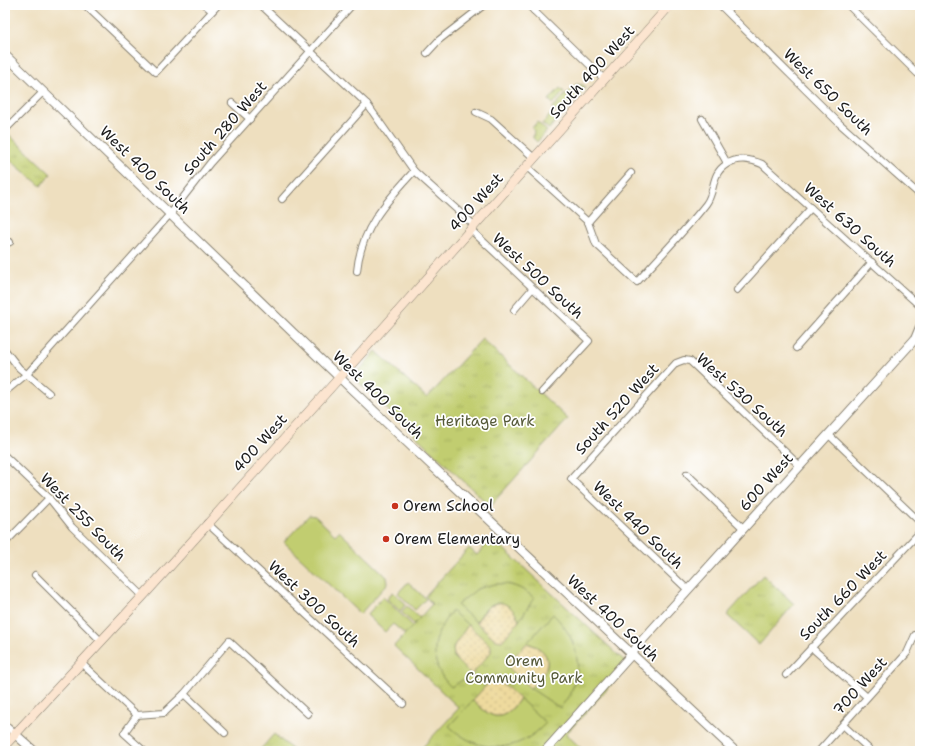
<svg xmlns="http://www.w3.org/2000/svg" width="925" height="756" font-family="'Shantell Sans',sans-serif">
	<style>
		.grass { fill: url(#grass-tufts); stroke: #6e7446 }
		.sand { fill: url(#sand-dots); stroke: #857b5d }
		.pitch { fill: #c1cd6f; stroke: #6e7446 }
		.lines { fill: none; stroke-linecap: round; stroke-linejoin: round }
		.minor-casing { stroke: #857e6e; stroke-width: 8 }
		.tertiary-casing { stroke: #857e6e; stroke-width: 10 }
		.secondary-casing { stroke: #857e6e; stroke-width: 10 }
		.minor { stroke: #fff; stroke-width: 6 }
		.tertiary { stroke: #fff; stroke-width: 8 }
		.secondary { stroke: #fce5d0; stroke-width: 9 }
		.poi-dot { fill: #c8321e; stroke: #fff; stroke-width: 1.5 }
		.labels { text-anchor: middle; stroke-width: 3.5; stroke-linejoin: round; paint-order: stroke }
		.street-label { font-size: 15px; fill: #1c1c1c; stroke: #fff }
		.park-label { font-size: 15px; fill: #565a39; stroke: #fff }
		.poi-label { font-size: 15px; fill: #1c1c1c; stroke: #fff; text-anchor: start }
	</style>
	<defs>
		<pattern id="grass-tufts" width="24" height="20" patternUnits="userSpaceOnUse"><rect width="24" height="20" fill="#c1cd6f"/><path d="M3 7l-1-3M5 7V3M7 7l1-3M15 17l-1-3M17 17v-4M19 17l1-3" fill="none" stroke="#a5af60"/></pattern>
		<pattern id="sand-dots" width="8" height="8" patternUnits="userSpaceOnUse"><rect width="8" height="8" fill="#eeda9e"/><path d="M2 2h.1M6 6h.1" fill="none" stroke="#ccba88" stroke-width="1.8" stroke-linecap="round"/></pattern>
	</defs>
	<rect width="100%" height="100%" fill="#fff"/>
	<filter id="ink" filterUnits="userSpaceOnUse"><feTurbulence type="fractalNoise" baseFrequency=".025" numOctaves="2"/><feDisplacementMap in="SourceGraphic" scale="8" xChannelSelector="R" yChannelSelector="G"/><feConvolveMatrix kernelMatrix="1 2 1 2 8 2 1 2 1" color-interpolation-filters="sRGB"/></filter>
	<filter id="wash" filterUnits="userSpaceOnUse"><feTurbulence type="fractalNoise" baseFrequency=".012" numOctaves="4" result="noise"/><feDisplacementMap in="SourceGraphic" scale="16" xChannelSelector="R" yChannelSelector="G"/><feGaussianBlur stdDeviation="0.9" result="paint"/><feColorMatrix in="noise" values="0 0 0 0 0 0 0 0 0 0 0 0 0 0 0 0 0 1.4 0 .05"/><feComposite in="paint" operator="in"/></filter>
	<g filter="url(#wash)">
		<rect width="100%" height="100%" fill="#eedfbf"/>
		<g class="grass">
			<polygon points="576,84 583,85 585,88 561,116 552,108"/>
			<polygon points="560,88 564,92 553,104 549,100"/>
			<polygon points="552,113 558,118 549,129 542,124"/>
			<polygon points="537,122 547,131 537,142 533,138 534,130 532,128"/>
			<polygon points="7,133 51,174 41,186 5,156 5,136"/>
			<polygon points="482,339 568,419 490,506 353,377 376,351 427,398"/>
			<polygon points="492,538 629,665 566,734 584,751 419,751 459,708 394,646 432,604 425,596 469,548 477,555"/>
			<polygon points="763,575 794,604 759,645 727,615"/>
			<polygon points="274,734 294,751 259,751"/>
		</g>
		<g class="sand">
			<path d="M500,602c11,2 16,9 19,19l-17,20 -6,-1 -20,-18 12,-15z"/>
			<path d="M468,625l23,21v6l-20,23c-23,-21 -24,-25 -3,-50z"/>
			<path d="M527,643c30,9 23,29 3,45l-21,-20v-7z"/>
			<path d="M492,679l7,1 21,19c-19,24 -26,22 -47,1z"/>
		</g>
		<g class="pitch">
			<polygon points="309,515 315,516 335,535 339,531 387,577 388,583 360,614 284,542"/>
			<polygon points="408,582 426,599 415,610 398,593"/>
			<path d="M495,584c15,-1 27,3 39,14l-15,23c-4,-13 -18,-25 -31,-14 -5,4 -8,10 -12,15l-19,-17 20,-16z"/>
			<polygon points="393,592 406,604 400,611 387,599"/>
			<polygon points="383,597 413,626 405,634 393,624 385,632 367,615"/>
			<polygon points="407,606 420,618 414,624 401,612"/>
			<path d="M452,611l16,14 -15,22 1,11 17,17 -20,12c-24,-23 -19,-53 1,-76z"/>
			<path d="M553,614c28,28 34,62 7,94l-30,-20c20,-16 27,-36 -3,-45z"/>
			<path d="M520,699l26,24c-29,31 -66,32 -97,3l24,-26c20,21 29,23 47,-1z"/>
		</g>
	</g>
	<g filter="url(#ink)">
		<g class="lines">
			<g class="minor-casing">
				<g id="minor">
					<polyline points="85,5 156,72 218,5"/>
					<polyline points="205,5 212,11"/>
					<polyline points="261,5 367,104 414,171 474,225"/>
					<polyline points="528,5 604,79"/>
					<polyline points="720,5 840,124 920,195"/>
					<polyline points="848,5 920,76"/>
					<polyline points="534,11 540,5"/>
					<polyline points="427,53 439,40 484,5"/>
					<polyline points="232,103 250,119"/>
					<polyline points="476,112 491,119 534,158"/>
					<polyline points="702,119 727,163"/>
					<polyline points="5,130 43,92"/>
					<path d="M527,167l61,55 8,22 41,38c23,-26 48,-51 69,-78 10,-13 4,-30 21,-40 10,-7 24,-5 35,0l158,142"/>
					<polyline points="282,199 367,104"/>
					<polyline points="588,222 631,173"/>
					<polyline points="470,229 589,341 542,392"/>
					<polyline points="5,244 10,242"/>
					<path d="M357,271c4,-43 29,-69 57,-100"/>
					<polyline points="737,290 811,208"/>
					<polyline points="514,310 532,289"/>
					<polyline points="796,348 872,262"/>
					<polyline points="5,350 19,368 49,393"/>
					<polyline points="5,392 28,373 171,213 210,163 352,5"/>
					<polyline points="829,435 920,522"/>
					<polyline points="5,456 49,498 72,527 143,596"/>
					<polyline points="687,474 743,528"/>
					<polyline points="207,523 403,704"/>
					<polyline points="5,543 49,498"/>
					<polyline points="35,575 101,641"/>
					<polyline points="688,590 571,479 676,363 684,360 690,361 800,466"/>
					<polyline points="811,647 867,697"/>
					<polyline points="81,663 137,715"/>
					<polyline points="786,675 920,532"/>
					<polyline points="184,694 225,733"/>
					<polyline points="137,715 164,713 184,694 229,641 308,714"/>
					<polyline points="137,715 124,733 144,751"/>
					<polyline points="5,725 15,734"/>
					<polyline points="843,725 871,751"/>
					<polyline points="819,751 907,653 915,635"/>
				</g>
			</g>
			<g class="tertiary-casing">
				<g id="tertiary">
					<polyline points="5,55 395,431 735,751"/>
					<polyline points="15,734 34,751"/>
					<polyline points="545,751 631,655 638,645 915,339 920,327"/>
				</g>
			</g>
			<g class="secondary-casing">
				<polyline id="secondary" points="5,745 143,596 340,377 670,5"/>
			</g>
			<use href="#minor" class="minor"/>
			<use href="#tertiary" class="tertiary"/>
			<use href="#secondary" class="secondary"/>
		</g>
	</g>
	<g class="poi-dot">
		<circle cx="395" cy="506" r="4"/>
		<circle cx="386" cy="539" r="4"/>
	</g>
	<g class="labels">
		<g class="street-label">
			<text transform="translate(592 72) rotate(-48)" y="5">South 400 West</text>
			<text transform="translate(828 92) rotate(44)" y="5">West 650 South</text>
			<text transform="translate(225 128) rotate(-49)" y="5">South 280 West</text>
			<text transform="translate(145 170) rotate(44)" y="5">West 400 South</text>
			<text transform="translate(476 202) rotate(-48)" y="5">400 West</text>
			<text transform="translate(850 225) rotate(42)" y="5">West 630 South</text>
			<text transform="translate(538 276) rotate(43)" y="5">West 500 South</text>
			<text transform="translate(378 395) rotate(44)" y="5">West 400 South</text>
			<text transform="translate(742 395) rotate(42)" y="5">West 530 South</text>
			<text transform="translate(617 409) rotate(-48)" y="5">South 520 West</text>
			<text transform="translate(260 443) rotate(-48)" y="5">400 West</text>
			<text transform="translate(766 482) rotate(-48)" y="5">600 West</text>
			<text transform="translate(83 517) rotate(46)" y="5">West 255 South</text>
			<text transform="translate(638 525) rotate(44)" y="5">West 440 South</text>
			<text transform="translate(843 595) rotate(-46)" y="5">South 660 West</text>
			<text transform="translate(314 604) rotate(43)" y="5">West 300 South</text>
			<text transform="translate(613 618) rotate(43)" y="5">West 400 South</text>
			<text transform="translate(860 686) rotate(-48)" y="5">700 West</text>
		</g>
		<g class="park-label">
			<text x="485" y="426">Heritage Park</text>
			<text x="524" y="666">Orem<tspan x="524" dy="17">Community Park</tspan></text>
		</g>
		<g class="poi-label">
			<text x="403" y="511">Orem School</text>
			<text x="394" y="544">Orem Elementary</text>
		</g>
	</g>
	<rect width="925" height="756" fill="none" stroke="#fff" stroke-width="20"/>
</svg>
